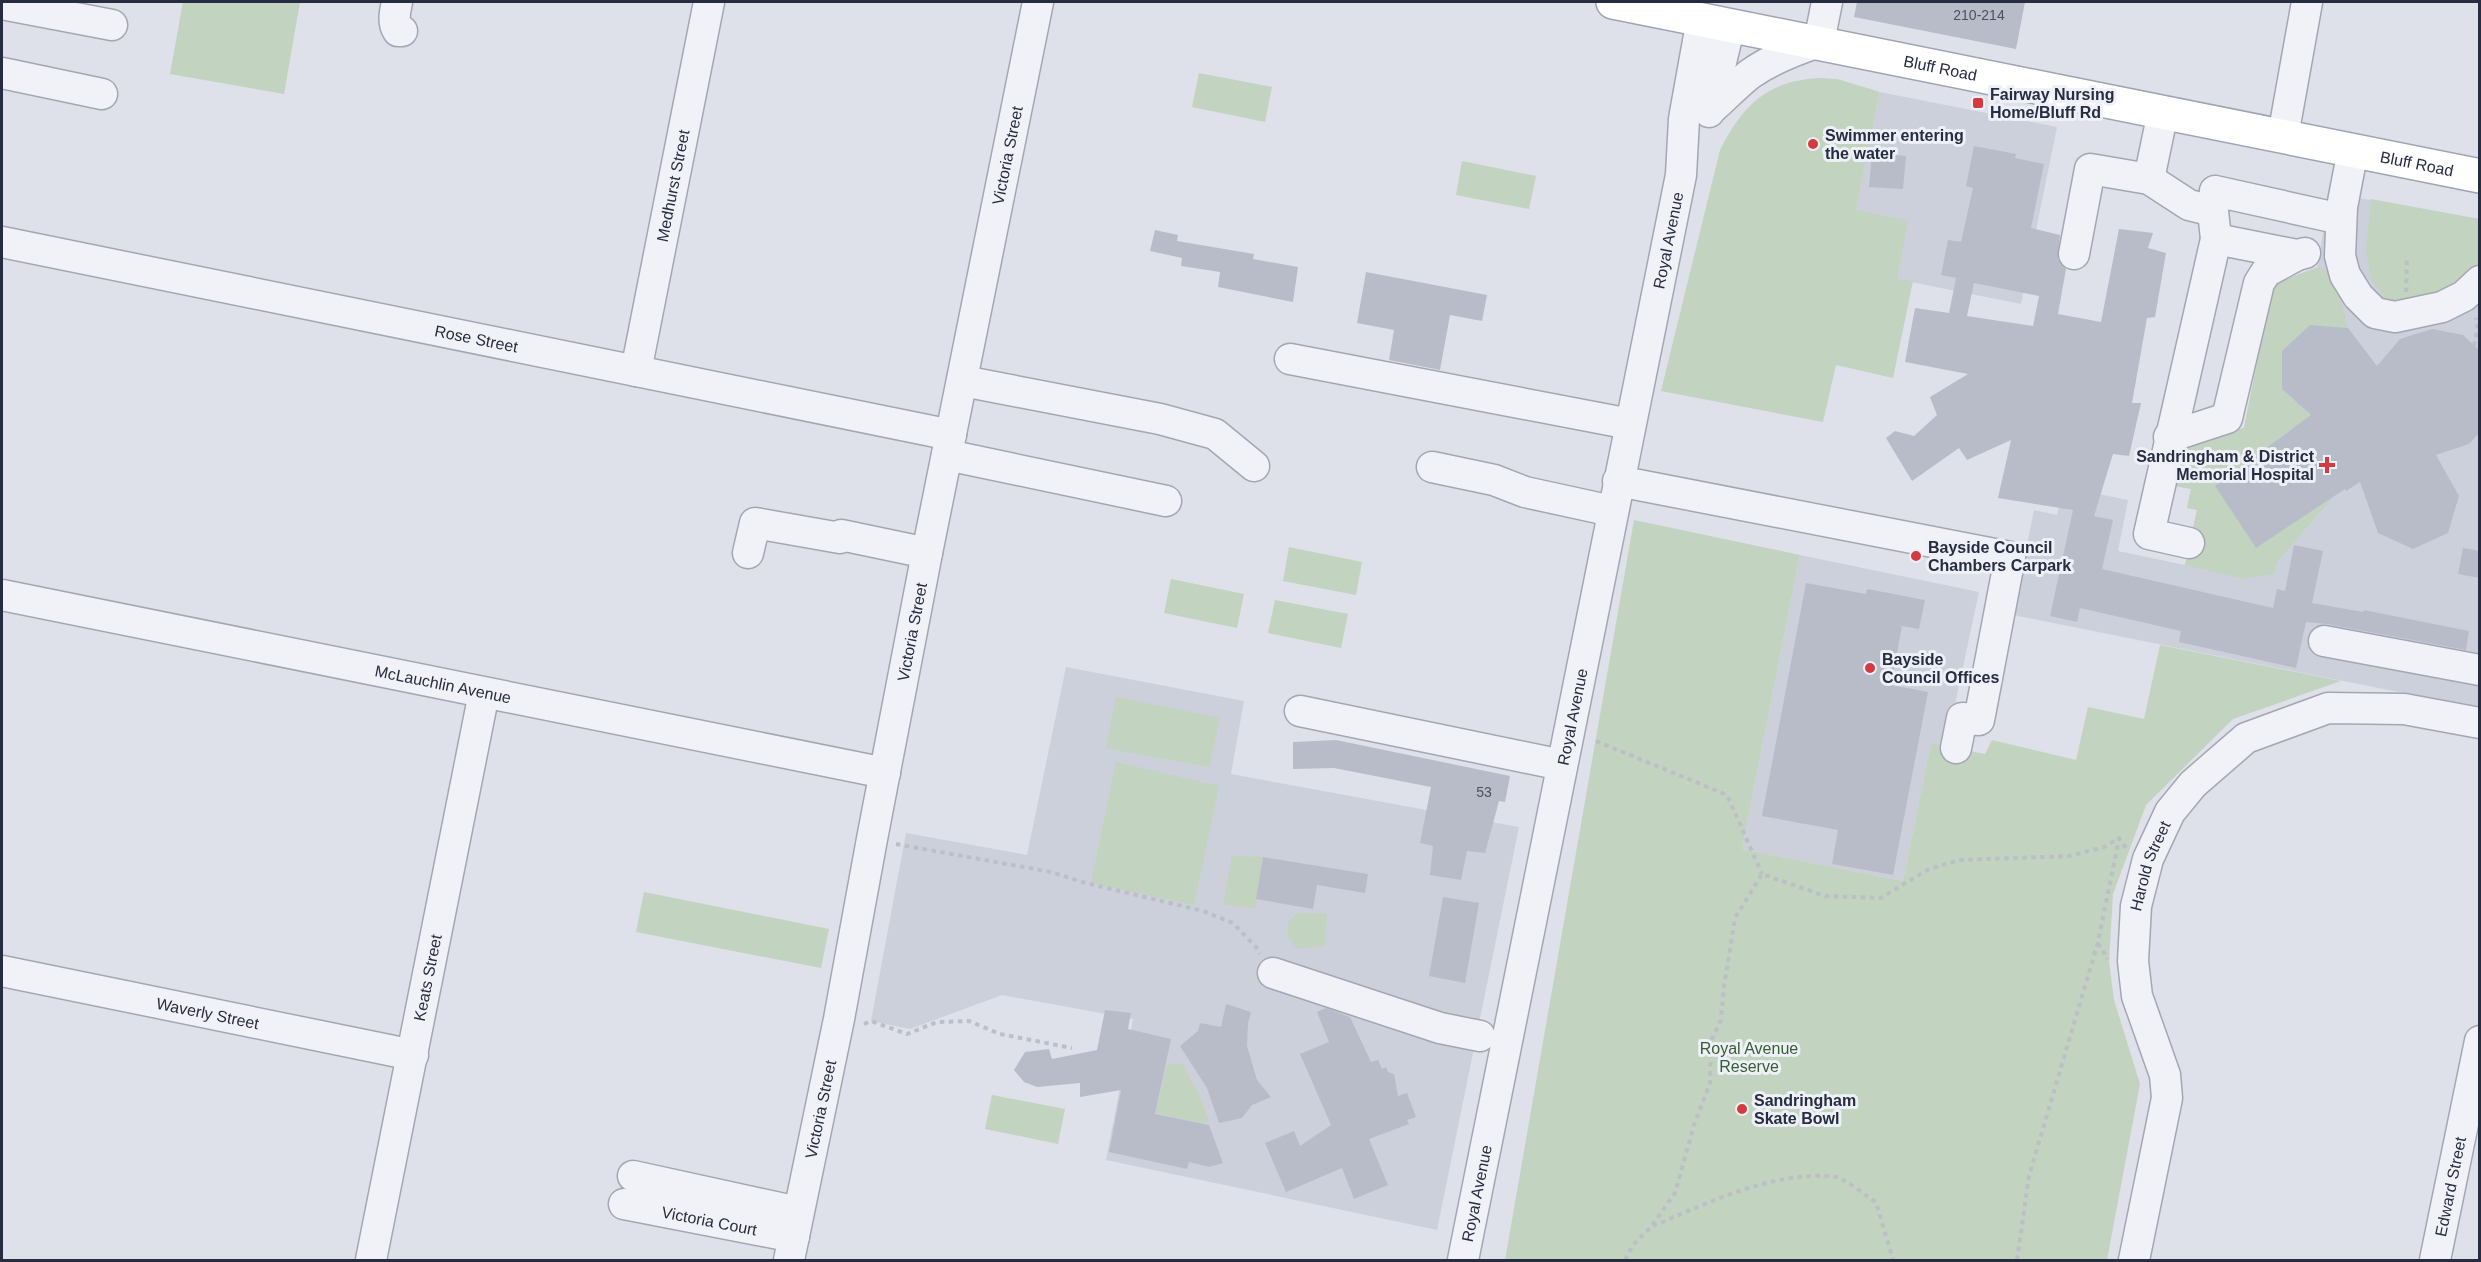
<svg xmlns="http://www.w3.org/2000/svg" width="2481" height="1262" font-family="Arial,sans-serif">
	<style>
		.built { fill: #ccd0db }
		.green { fill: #c2d3bf }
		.building { fill: #b8bcc9; fill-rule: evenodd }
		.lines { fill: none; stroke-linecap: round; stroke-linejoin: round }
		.minor-casing { stroke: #a3a7b3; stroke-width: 33 }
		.major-casing { stroke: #9da4b5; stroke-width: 36 }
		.path { stroke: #bcbfc7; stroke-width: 4; stroke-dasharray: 4.5 4.5; stroke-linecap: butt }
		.minor { stroke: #f1f2f7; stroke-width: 30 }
		.major { stroke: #fff; stroke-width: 33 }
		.poi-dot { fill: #d63a41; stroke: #edf0f6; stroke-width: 2 }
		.labels { text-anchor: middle; stroke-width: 6; stroke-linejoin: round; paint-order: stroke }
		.number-label { font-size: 14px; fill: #4a5162 }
		.street-label { font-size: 16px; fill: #262d40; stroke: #edf0f6 }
		.poi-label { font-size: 16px; font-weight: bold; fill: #262d40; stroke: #edf0f6; text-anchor: start }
		.park-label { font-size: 16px; fill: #365d33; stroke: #edf0f6 }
	</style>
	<rect width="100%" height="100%" fill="#dee1e9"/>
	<g class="built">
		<polygon points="1880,92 2057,127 2021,304 1896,279 1856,210"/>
		<polygon points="2330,193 2479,219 2479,708 2013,615 2034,510 2057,515 2064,487 2128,500 2118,551 2185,565 2197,510 2187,508 2191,489 2170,485 2179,445 2244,428 2273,284 2317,267"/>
		<polygon points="1800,555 1979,592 1946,746 1931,743 1903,881 1742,849"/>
		<polygon points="1066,667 1244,701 1231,774 1519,827 1437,1230 1106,1160 1133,1019 1002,995 910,1029 871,1021 906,833 1027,855"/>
	</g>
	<g class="green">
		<polygon points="183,2 300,2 284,94 170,74"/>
		<polygon points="1199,73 1272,87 1265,122 1192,107"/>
		<path d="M1819,78l18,1 43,13 -24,118 52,11 -11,58 16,2 -20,97 -57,-13 -13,57 -162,-31 59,-241c23,-45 47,-69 99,-72z"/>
		<polygon points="1462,161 1536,176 1529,209 1456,195"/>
		<polygon points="2371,199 2479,219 2479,269 2443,298 2389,303 2371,280 2366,250"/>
		<polygon points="2317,268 2334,274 2348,328 2310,325 2282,351 2282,389 2310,415 2327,412 2290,430 2215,486 2256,548 2334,496 2277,562 2274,574 2244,579 2185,565 2197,510 2187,508 2191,489 2170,485 2179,445 2244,428 2273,284"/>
		<polygon points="1634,520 1800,555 1742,849 1903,881 1931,743 1985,754 1992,740 2076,760 2088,707 2144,719 2160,645 2341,681 2233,719 2146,805 2113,894 2109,961 2114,1000 2140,1084 2107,1260 1505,1260"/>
		<polygon points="1289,547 1362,562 1356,595 1283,581"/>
		<polygon points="1171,579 1244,594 1237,628 1164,613"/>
		<polygon points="1275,600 1348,614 1341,648 1268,633"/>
		<polygon points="1116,697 1220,718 1209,767 1106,748"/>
		<polygon points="1116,762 1219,786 1194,905 1091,883"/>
		<polygon points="1232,856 1263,857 1255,908 1223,905"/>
		<polygon points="644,892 829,929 821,968 636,932"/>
		<polygon points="1298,913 1327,914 1325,946 1298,949 1288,938 1288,922"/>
		<polygon points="1167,1064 1182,1064 1199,1094 1209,1121 1200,1123 1156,1113"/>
		<polygon points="992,1095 1065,1109 1058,1144 985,1129"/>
	</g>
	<g class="building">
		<polygon points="1857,2 2025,2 2016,49 1854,17"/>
		<path d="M1974,146l42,8 -1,4 29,6 -13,64 29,7 -2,24 8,10 -8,45 43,8 18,-93 34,4 -5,15 18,5 -11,64 -8,1 -15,85h9l-12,53 -16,-2 -19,62 19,4 -11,49 171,39 4,-19 8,2 9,-46 29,6 -11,52 51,9 1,-2 105,21 -3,19 -139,-26 -21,-2 -10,46 -117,-26 2,-11 -101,-23 -3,14 -27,-6 23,-106 -75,-12 13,-58 -44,20 -8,-12 -47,33 -26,-43 9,-7 19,5 23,-21 -7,-18 38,-23 -63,-12 10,-54 34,5 7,-35 -15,-3 7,-35 13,2 12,-54 -7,-2zM1974,283l65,13 -6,30 -66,-10z"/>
		<polygon points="1872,153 1906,156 1903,189 1869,187"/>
		<polygon points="1155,230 1178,235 1177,241 1254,254 1253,259 1298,267 1293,302 1218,287 1220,272 1181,266 1182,258 1150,251"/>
		<polygon points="1366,272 1487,295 1482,321 1450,315 1440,370 1389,360 1394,330 1357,323"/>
		<polygon points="2310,325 2348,328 2377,366 2400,339 2432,329 2463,335 2480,351 2480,432 2469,444 2436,455 2459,496 2448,533 2413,549 2378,533 2360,482 2346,491 2345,489 2256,548 2215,486 2311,415 2282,389 2282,351"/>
		<polygon points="2463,548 2480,551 2480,578 2458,574"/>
		<polygon points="1806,583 1866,594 1867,589 1925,600 1919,629 1902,626 1891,685 1928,692 1893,875 1832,864 1838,830 1762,816"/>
		<polygon points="1336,740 1510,776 1505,802 1499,801 1485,853 1467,851 1461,880 1430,875 1433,846 1420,843 1431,787 1334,768 1293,769 1293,742"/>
		<polygon points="1263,857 1368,874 1365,893 1317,885 1313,909 1256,899"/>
		<polygon points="1443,897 1479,903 1465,983 1429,976"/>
		<polygon points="1226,1004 1251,1012 1248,1024 1247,1046 1257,1080 1271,1097 1252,1105 1242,1118 1219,1123 1207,1088 1180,1046 1198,1031 1200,1023 1221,1027"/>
		<polygon points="1326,1008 1350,1017 1371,1062 1378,1060 1382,1069 1386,1067 1388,1072 1394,1074 1398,1096 1407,1093 1416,1117 1407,1120 1409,1124 1369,1139 1388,1185 1354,1199 1342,1168 1286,1192 1265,1143 1294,1131 1300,1146 1331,1125 1300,1054 1329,1042 1317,1012"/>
		<polygon points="1105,1010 1131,1013 1128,1029 1171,1039 1155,1114 1209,1125 1223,1163 1209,1167 1189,1162 1187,1169 1109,1152 1121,1090 1080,1097 1080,1083 1037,1087 1024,1082 1014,1070 1025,1052 1049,1049 1052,1059 1097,1050"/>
	</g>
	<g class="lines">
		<g class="minor-casing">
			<g id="minor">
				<path d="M397,2c-2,10 -5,20 1,29h4"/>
				<polyline points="2,4 112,25"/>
				<polyline points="2,73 102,94"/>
				<path d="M1710,110c14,-12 26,-25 40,-36 21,-15 45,-24 69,-32l8,-40"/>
				<polyline points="1709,112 1730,25"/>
				<polyline points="2283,136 2307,2"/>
				<polyline points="2353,150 2342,207 2340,256 2345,275 2358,296 2375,313 2395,317 2442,307 2464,296 2480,281"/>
				<polyline points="2149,179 2163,112"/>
				<polyline points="2216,239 2297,255 2305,253"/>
				<path id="s1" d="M2,242l949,193"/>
				<polyline points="2074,254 2090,169 2149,179 2189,205 2213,211"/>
				<polyline points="1290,359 1630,424"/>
				<path id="s2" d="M636,371l73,-369"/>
				<polyline points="963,381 1160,419 1215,434 1254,466"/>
				<polyline points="2169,437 2227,418 2259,283 2266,272 2297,255"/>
				<polyline points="947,455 1166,501"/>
				<polyline points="1432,467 1494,480 1525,492 1612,511"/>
				<polyline points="1618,481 2010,557 1979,720 1962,718 1956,748"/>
				<polyline points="2189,543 2149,534 2216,239 2213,211 2215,191 2341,219"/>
				<polyline points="748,553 755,523 840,538 841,535 927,553"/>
				<path id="s3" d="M2,595l883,178"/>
				<polyline points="2324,641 2480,670"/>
				<polyline points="1300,711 1562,765"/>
				<path id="s4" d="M2,971l411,84"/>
				<polyline points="1273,973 1440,1028 1480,1036"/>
				<polyline points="633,1176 798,1212"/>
				<path id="s5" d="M624,1204l170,33"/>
				<path id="s6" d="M371,1260l113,-567"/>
				<path id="s7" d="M789,1260l50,-241 33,-180 55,-286 111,-551"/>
				<path id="s8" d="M1463,1260l218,-1085 3,-56 18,-100"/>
				<path id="s9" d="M2134,1260l33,-162 -2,-23 -28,-79 -4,-35 3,-55 12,-47 22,-47 23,-28 53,-46 82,-30 76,1 76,14"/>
				<path id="s10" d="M2435,1260l45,-219"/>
			</g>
		</g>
		<g class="major-casing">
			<g id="major">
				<path id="s11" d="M1613,2l867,174"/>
			</g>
		</g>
		<g class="path">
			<polyline points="2406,292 2407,259"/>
			<polyline points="2474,346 2478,328 2476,318"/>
			<polyline points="1596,741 1727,795 1762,874"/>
			<polyline points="896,844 1051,872 1082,882 1203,911 1233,923 1256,947 1260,954"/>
			<polyline points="2098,943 2108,959"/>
			<polyline points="864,1024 871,1021 907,1034 937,1022 969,1021 1000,1034 1072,1048"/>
			<path d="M1653,1226c54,-23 125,-57 183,-49 10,2 30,19 40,25l17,58"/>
			<polyline points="1625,1260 1633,1245 1651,1227 1675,1193 1694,1125 1710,1083 1711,1041 1721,1020 1724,986 1735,918 1762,874 1825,896 1881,898 1927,870 1959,860 2069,856 2104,847 2119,838 2126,848"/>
			<polyline points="2017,1260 2029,1176 2098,942 2119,839"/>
		</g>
		<use href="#minor" class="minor"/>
		<use href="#major" class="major"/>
	</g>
	<g class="poi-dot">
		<rect x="1972" y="97" width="12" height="12" rx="3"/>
		<circle cx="1813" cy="144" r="6"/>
		<path d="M2324 456h6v6h6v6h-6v6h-6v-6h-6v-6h6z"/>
		<circle cx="1916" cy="556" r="6"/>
		<circle cx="1870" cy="668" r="6"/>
		<circle cx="1742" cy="1109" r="6"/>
	</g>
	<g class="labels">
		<g class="number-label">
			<text x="1979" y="20">210-214</text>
			<text x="1484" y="797">53</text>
		</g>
		<g class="street-label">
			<text dy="6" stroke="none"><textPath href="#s11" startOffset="334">Bluff Road</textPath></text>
			<text dy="6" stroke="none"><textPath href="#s7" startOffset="1126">Victoria Street</textPath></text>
			<text dy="6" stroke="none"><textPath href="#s11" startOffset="820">Bluff Road</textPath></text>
			<text dy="6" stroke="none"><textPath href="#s2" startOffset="189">Medhurst Street</textPath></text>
			<text dy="6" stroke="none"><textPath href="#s8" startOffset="1040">Royal Avenue</textPath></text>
			<text dy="6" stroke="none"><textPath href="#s1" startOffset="484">Rose Street</textPath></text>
			<text dy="6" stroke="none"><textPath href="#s7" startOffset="640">Victoria Street</textPath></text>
			<text dy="6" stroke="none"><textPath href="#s3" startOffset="450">McLauchlin Avenue</textPath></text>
			<text dy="6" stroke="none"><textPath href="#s8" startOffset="554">Royal Avenue</textPath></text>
			<text dy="6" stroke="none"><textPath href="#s9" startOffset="405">Harold Street</textPath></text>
			<text dy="6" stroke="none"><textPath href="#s6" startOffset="288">Keats Street</textPath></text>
			<text dy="6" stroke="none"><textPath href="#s4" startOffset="210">Waverly Street</textPath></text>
			<text dy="6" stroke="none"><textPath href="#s7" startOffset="154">Victoria Street</textPath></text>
			<text dy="6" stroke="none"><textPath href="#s10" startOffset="75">Edward Street</textPath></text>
			<text dy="6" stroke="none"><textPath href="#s8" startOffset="68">Royal Avenue</textPath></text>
			<text dy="6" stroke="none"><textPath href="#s5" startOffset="87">Victoria Court</textPath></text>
		</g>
		<g class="poi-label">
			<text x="1990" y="100">Fairway Nursing<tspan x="1990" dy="18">Home/Bluff Rd</tspan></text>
			<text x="1825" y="141">Swimmer entering<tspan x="1825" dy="18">the water</tspan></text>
			<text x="2314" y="462" text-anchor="end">Sandringham &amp; District<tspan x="2314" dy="18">Memorial Hospital</tspan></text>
			<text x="1928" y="553">Bayside Council<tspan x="1928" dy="18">Chambers Carpark</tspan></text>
			<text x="1882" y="665">Bayside<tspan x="1882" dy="18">Council Offices</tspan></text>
			<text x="1754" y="1106">Sandringham<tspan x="1754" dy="18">Skate Bowl</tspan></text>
		</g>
		<g class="park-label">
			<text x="1749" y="1054">Royal Avenue<tspan x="1749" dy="18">Reserve</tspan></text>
		</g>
	</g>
	<rect width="2481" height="1262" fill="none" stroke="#262d40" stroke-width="6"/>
</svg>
